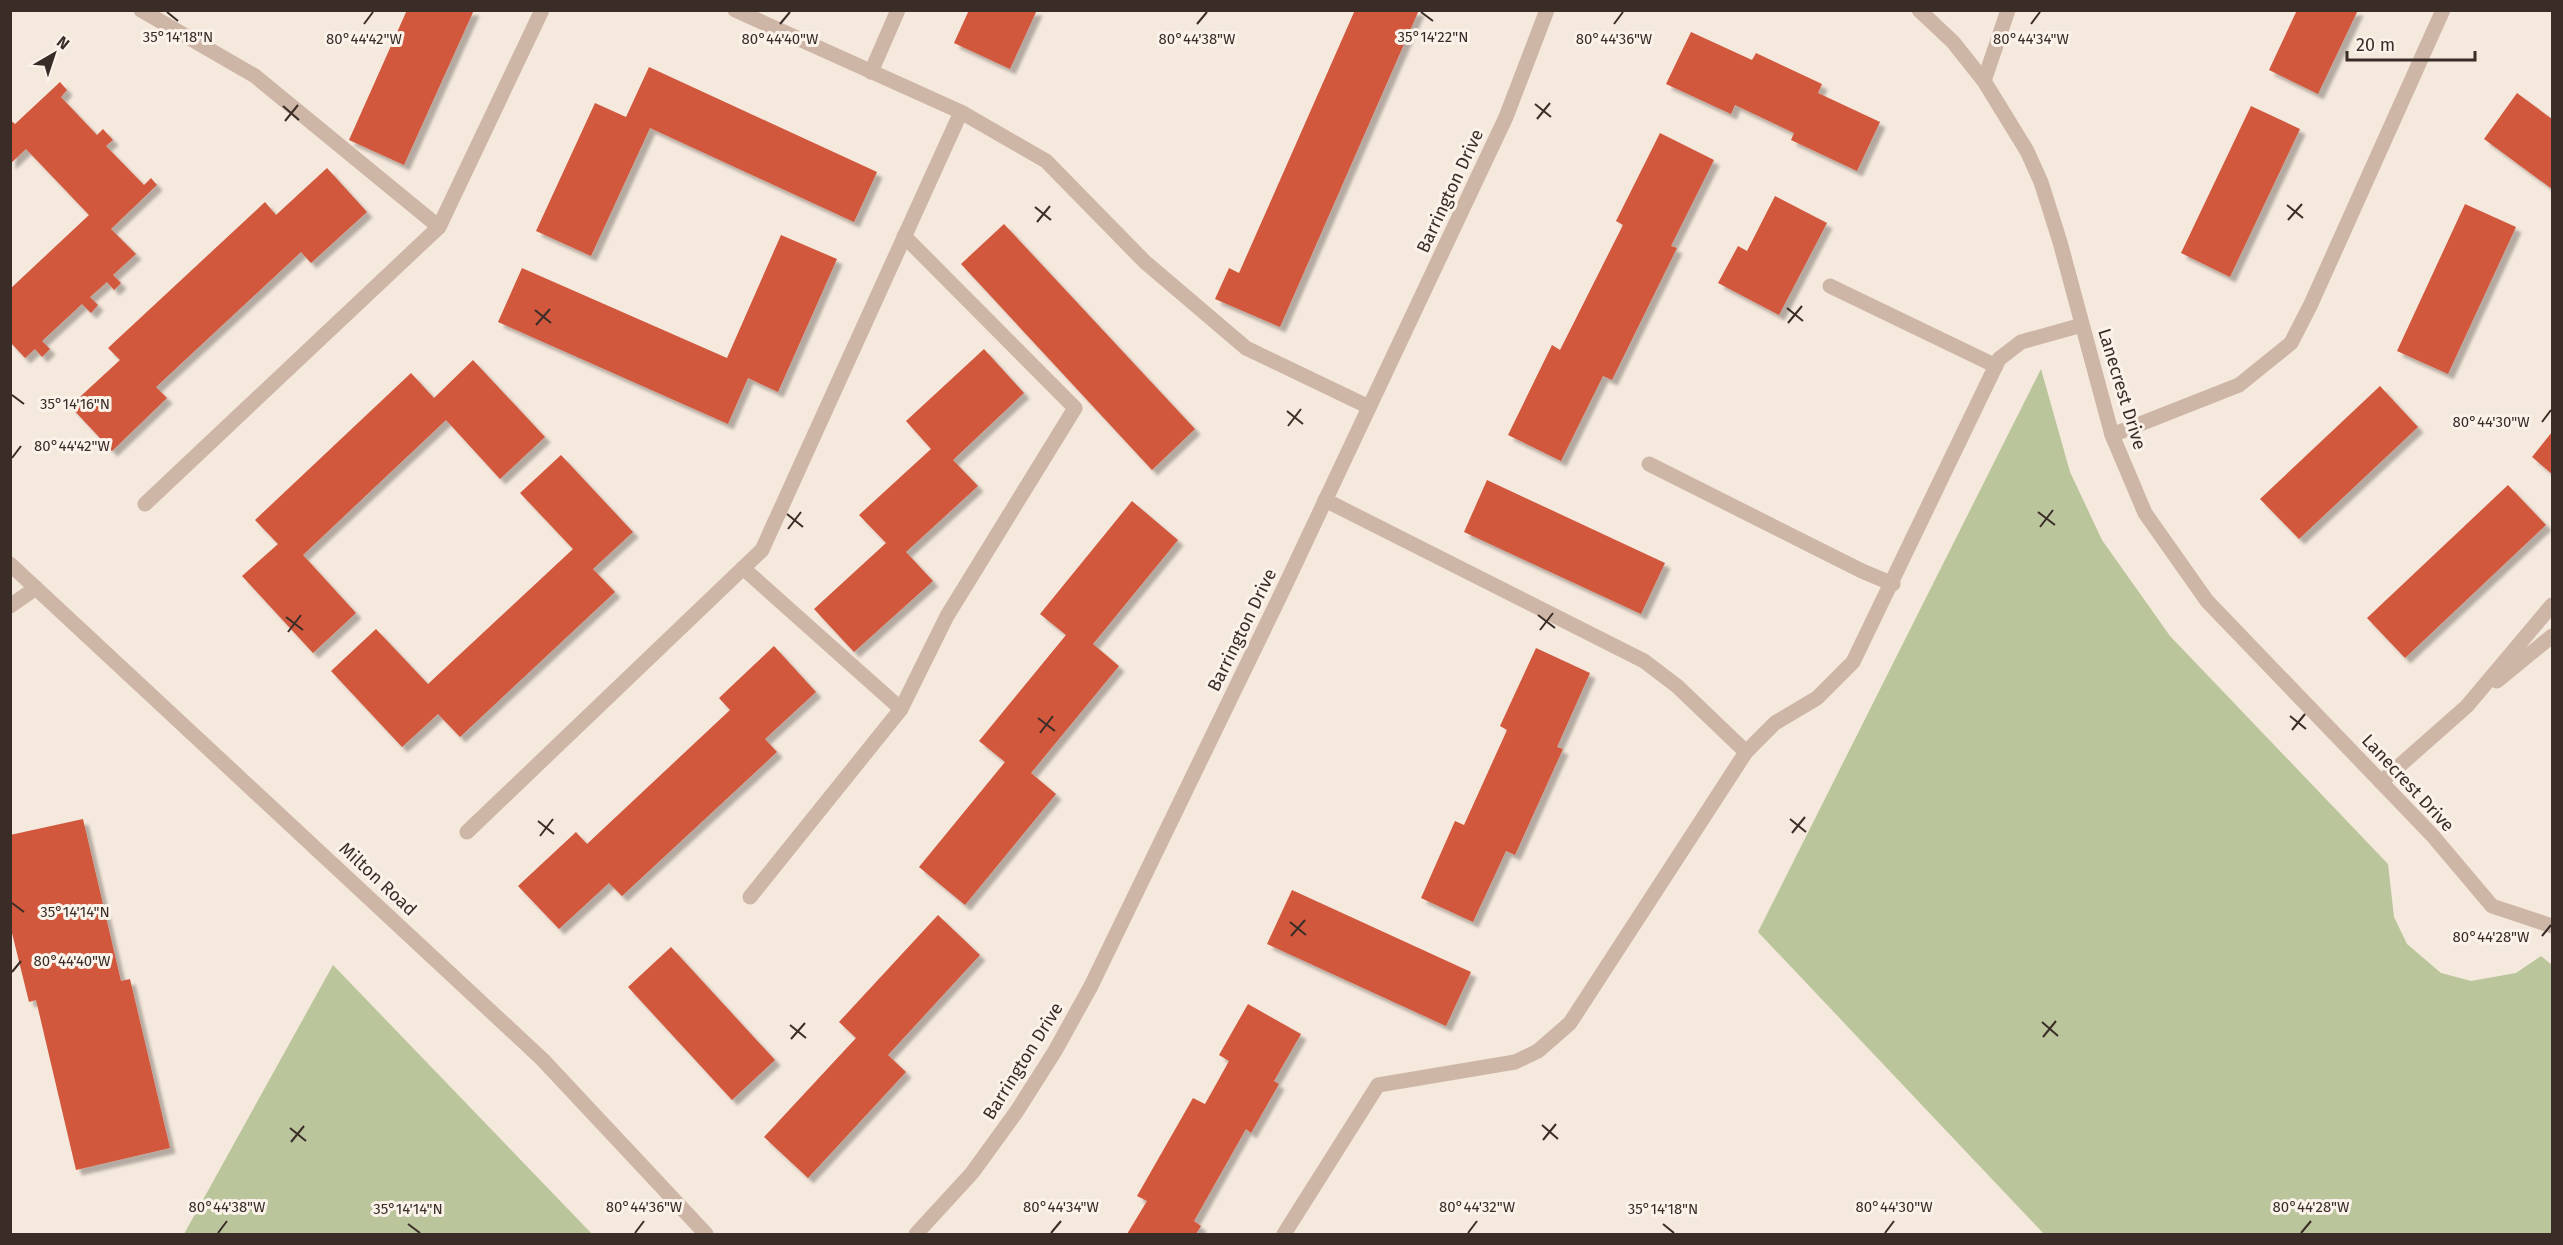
<svg xmlns="http://www.w3.org/2000/svg" width="2563" height="1245" font-family="'Fira Sans',sans-serif">
	<style>
		.green { fill: #bac59b }
		.building { fill: #d1583e; filter: url(#shadow) }
		.lines { fill: none; stroke-linecap: round; stroke-linejoin: round }
		.service { stroke: #ceb6a7; stroke-width: 15 }
		.minor { stroke: #ceb6a7; stroke-width: 15 }
		.tertiary { stroke: #ceb6a7; stroke-width: 15 }
		.ticks { fill: none; stroke: #3a2d28; stroke-width: 2 }
		.labels { text-anchor: middle; stroke-width: 6; stroke-linejoin: round; paint-order: stroke }
		.street-label { font-size: 18px; fill: #3a2d28; stroke: #fbf2ea }
		.ticks-label { font-size: 15px; text-anchor: middle; fill: #3a2d28; stroke: #fbf2ea; stroke-width: 6; stroke-linejoin: round; paint-order: stroke }
	</style>
	<defs>
		<filter id="shadow"><feDropShadow dx="5.5" dy="5.5" stdDeviation="1.5" flood-color="#0004"/></filter>
	</defs>
	<rect width="100%" height="100%" fill="#f5e8dc"/>
	<g class="green">
		<polygon points="2041,369 2070,472 2102,540 2170,636 2388,864 2394,917 2407,944 2441,973 2471,981 2516,973 2541,956 2552,965 2552,1234 2044,1234 1758,932"/>
		<polygon points="333,965 592,1234 184,1234"/>
	</g>
	<g class="building">
		<polygon points="407,10 474,10 404,165 349,140"/>
		<polygon points="969,10 1037,10 1010,69 954,43"/>
		<polygon points="1355,10 1419,10 1280,327 1215,299 1229,268 1239,273"/>
		<polygon points="2297,10 2358,10 2318,94 2269,70"/>
		<polygon points="1691,32 1752,60 1756,53 1822,84 1818,93 1880,122 1857,171 1791,140 1794,133 1735,105 1731,114 1666,84"/>
		<polygon points="649,67 877,172 854,222 650,128 591,256 536,231 595,103 626,117"/>
		<polygon points="60,82 67,90 61,97 97,135 103,129 113,140 106,146 144,185 151,178 157,185 111,229 136,254 113,275 121,283 114,290 107,282 90,297 98,305 91,313 82,304 42,341 50,349 42,357 35,349 25,358 10,342 10,289 89,215 26,149 10,164 10,120 15,124"/>
		<polygon points="2517,93 2552,119 2552,189 2484,139"/>
		<polygon points="2251,106 2300,129 2230,277 2181,253"/>
		<polygon points="1660,133 1714,160 1671,246 1677,248 1612,380 1603,376 1561,461 1508,435 1552,345 1560,350 1623,225 1616,221"/>
		<polygon points="327,168 367,212 311,263 301,252 156,387 167,398 112,451 70,406 120,360 108,348 265,202 276,215"/>
		<polygon points="1775,196 1827,223 1779,315 1718,283 1738,246 1747,251"/>
		<polygon points="2465,204 2516,227 2448,374 2397,351"/>
		<polygon points="1004,224 1195,429 1152,470 961,264"/>
		<polygon points="781,235 837,259 778,392 748,378 728,424 498,322 522,268 727,358"/>
		<polygon points="984,349 1024,393 953,460 978,486 906,552 933,581 854,652 814,609 886,543 859,515 931,449 906,421"/>
		<polygon points="473,360 545,437 500,479 446,420 303,555 356,613 313,653 242,576 278,544 255,520 411,373 434,398"/>
		<polygon points="2380,386 2418,427 2299,539 2260,499"/>
		<polygon points="2552,432 2552,474 2532,457"/>
		<polygon points="561,455 633,532 593,569 615,592 460,737 438,714 402,747 331,671 376,629 428,684 573,549 520,493"/>
		<polygon points="1487,480 1665,563 1641,614 1464,532"/>
		<polygon points="2508,485 2546,525 2405,658 2367,618"/>
		<polygon points="1132,501 1178,540 1093,644 1119,666 1031,773 1056,794 965,905 919,867 1005,762 979,741 1066,635 1040,614"/>
		<polygon points="774,646 816,692 765,739 777,752 622,896 609,883 559,929 518,886 576,832 587,844 730,710 719,698"/>
		<polygon points="1536,648 1590,673 1557,747 1563,749 1515,855 1506,851 1473,922 1421,898 1455,821 1464,825 1507,730 1500,726"/>
		<polygon points="83,819 121,981 130,979 170,1148 76,1170 36,1000 29,1002 10,925 10,835"/>
		<polygon points="1292,890 1471,972 1446,1026 1267,944"/>
		<polygon points="938,915 980,955 888,1055 906,1072 808,1178 764,1137 856,1038 839,1022"/>
		<polygon points="671,947 775,1060 732,1100 628,987"/>
		<polygon points="1248,1004 1301,1034 1274,1081 1279,1084 1251,1133 1246,1129 1194,1221 1201,1226 1196,1234 1127,1234 1147,1201 1137,1196 1193,1098 1205,1104 1229,1061 1219,1055"/>
	</g>
	<g class="lines">
		<g class="service">
			<polyline points="141,10 255,76 439,227"/>
			<polyline points="735,10 961,112"/>
			<polyline points="871,72 898,10"/>
			<polyline points="1984,81 2008,10"/>
			<polyline points="1830,286 1996,366"/>
			<polyline points="1649,464 1862,571 1893,584"/>
			<polyline points="145,504 439,227 542,10"/>
			<polyline points="743,568 901,709 947,616 1075,408 904,236"/>
			<polyline points="467,832 762,550 961,112 1046,161 1145,262 1246,348 1369,407"/>
			<polyline points="750,897 901,709"/>
		</g>
		<g class="minor">
			<polyline points="1919,10 1953,42 1984,81 2027,151 2041,182 2060,242 2112,435 2145,513 2207,601 2432,835 2492,906 2552,926"/>
			<polyline points="2112,435 2239,385 2291,343 2311,304 2443,10"/>
			<polyline points="1325,500 1644,661 1677,686 1746,752"/>
			<polyline points="10,606 36,588"/>
			<polyline points="2497,681 2552,636"/>
			<polyline points="2381,782 2467,706 2552,605"/>
			<polyline points="1284,1234 1378,1085 1515,1062 1538,1051 1570,1023 1746,752 1775,723 1817,698 1853,662 1999,359 2021,342 2082,325"/>
		</g>
		<g class="tertiary">
			<polyline points="10,564 542,1059 706,1234"/>
			<polyline points="916,1234 972,1173 1017,1111 1055,1051 1091,986 1283,590 1506,117 1547,10"/>
		</g>
	</g>
	<path class="ticks" d="M167,12l11,9M1421,12l12,9M364,24l9,-12M780,24l10,-12M1197,24l10,-12M1614,24l9,-12M2031,24l9,-12M1535,104l16,13M283,106l16,14M1537,119l13,-16M285,121l13,-16M2287,205l16,13M1035,207l16,13M2288,220l14,-16M1037,222l13,-16M1787,308l16,13M535,310l16,13M1788,323l14,-17M536,325l14,-16M12,395l12,9M1287,411l16,13M2542,422l9,-12M1288,426l13,-17M12,458l9,-12M2038,512l17,13M787,514l16,13M2040,527l13,-17M788,529l13,-17M1538,615l17,13M286,617l17,13M1540,630l13,-17M288,632l13,-17M2290,716l16,13M1038,718l17,13M2292,730l13,-16M1040,733l13,-17M1790,819l16,13M538,821l16,13M1792,833l13,-16M540,836l13,-17M12,903l12,9M1290,922l16,13M1291,936l14,-16M2542,936l9,-11M12,972l9,-11M2042,1022l16,14M790,1025l16,13M2043,1037l13,-16M791,1039l14,-16M1542,1125l16,14M290,1128l16,13M1543,1140l13,-16M291,1142l13,-16M408,1224l12,9M1663,1224l11,9M218,1233l9,-12M635,1233l9,-12M1051,1233l10,-12M1468,1233l9,-12M1885,1233l9,-12M2301,1233l10,-12"/>
	<g class="labels">
		<g class="street-label">
			<text transform="translate(1450 191) rotate(-65)" y="6">Barrington Drive</text>
			<text transform="translate(2122 389) rotate(73)" y="6">Lanecrest Drive</text>
			<text transform="translate(1242 630) rotate(-64)" y="6">Barrington Drive</text>
			<text transform="translate(2408 783) rotate(47)" y="6">Lanecrest Drive</text>
			<text transform="translate(378 879) rotate(43)" y="6">Milton Road</text>
			<text transform="translate(1023 1061) rotate(-58)" y="6">Barrington Drive</text>
		</g>
	</g>
	<g class="ticks-label">
		<text x="178" y="42">35°14'18"N</text>
		<text x="1433" y="42">35°14'22"N</text>
		<text x="780" y="44">80°44'40"W</text>
		<text x="1197" y="44">80°44'38"W</text>
		<text x="2031" y="44">80°44'34"W</text>
		<text x="364" y="44">80°44'42"W</text>
		<text x="1614" y="44">80°44'36"W</text>
		<text x="75" y="409">35°14'16"N</text>
		<text x="2491" y="427">80°44'30"W</text>
		<text x="72" y="451">80°44'42"W</text>
		<text x="75" y="917">35°14'14"N</text>
		<text x="2491" y="942">80°44'28"W</text>
		<text x="72" y="966">80°44'40"W</text>
		<text x="227" y="1212">80°44'38"W</text>
		<text x="644" y="1212">80°44'36"W</text>
		<text x="1061" y="1212">80°44'34"W</text>
		<text x="1477" y="1212">80°44'32"W</text>
		<text x="1894" y="1212">80°44'30"W</text>
		<text x="2311" y="1212">80°44'28"W</text>
		<text x="408" y="1214">35°14'14"N</text>
		<text x="1663" y="1214">35°14'18"N</text>
	</g>
	<rect width="2563" height="1245" fill="none" stroke="#3a2d28" stroke-width="24"/>
	<g transform="translate(54 54) rotate(39)" stroke="#fbf2ea" stroke-width="4.5" paint-order="stroke">
	<path d="M0-4.5L10 22L0 15L-10 22Z" fill="#3a2d28"/>
	<text y="-9" font-size="16" font-weight="bold" text-anchor="middle" fill="#3a2d28">N</text>
	</g>
	<path d="M2347 51v9h128v-9" fill="none" stroke="#3a2d28" stroke-width="3"/>
	<text x="2356" y="51" font-size="18" fill="#3a2d28" stroke="#fbf2ea" stroke-width="4.5" paint-order="stroke">20 m</text>
</svg>
